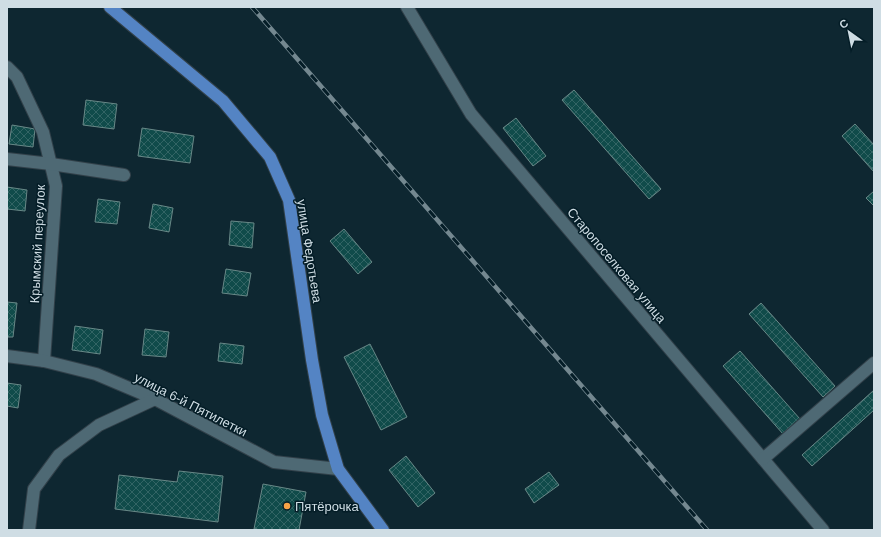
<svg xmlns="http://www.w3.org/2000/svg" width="881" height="537" font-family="Arial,sans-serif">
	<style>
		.building { fill: url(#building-cross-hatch); stroke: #688887 }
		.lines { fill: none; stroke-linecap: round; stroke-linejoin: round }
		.minor-casing { stroke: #32414a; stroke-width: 14 }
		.major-casing { stroke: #32414a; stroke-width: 14 }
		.minor { stroke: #4e6974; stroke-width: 12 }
		.major { stroke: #5484c4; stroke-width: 12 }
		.rail-casing { stroke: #748890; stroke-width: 4.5 }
		.rail { stroke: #041d27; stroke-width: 3; stroke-dasharray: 9; stroke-linecap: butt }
		.poi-dot { fill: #f6a247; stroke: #041d27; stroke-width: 1.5 }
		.labels { text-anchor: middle; stroke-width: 3; stroke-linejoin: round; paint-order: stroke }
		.street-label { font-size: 13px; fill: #cfdde4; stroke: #041d27 }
		.poi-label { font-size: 13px; fill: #cfdde4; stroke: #041d27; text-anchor: start }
	</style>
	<defs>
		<pattern id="building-cross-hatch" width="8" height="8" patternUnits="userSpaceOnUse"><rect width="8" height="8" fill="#104b4a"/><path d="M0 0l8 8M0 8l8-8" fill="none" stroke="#326464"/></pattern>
	</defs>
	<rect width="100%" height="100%" fill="#0e2731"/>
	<g class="building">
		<polygon points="574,90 661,189 649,199 562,100"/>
		<polygon points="86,100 117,104 114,129 83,125"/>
		<polygon points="516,118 546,156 533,166 503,128"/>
		<polygon points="855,124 874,145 874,172 842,136"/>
		<polygon points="12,125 35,129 33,147 9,144"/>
		<polygon points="142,128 194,136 190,163 138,156"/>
		<polygon points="7,187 27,190 25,211 7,209"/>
		<polygon points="874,191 874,206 866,198"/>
		<polygon points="98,199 120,202 117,224 95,222"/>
		<polygon points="153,204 173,208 169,232 149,228"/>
		<polygon points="231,221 254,223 252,248 229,245"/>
		<polygon points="344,229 372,262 358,274 330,241"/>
		<polygon points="226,269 251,273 247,296 222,293"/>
		<polygon points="7,302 17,303 13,337 7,337"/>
		<polygon points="761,303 835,386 823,397 749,314"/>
		<polygon points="75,326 103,330 100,354 72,350"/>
		<polygon points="145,329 169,332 166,357 142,355"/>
		<polygon points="220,343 244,346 242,364 218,361"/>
		<polygon points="370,344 407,417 381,430 344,357"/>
		<polygon points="740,351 800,419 783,434 723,366"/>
		<polygon points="7,383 21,385 18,408 7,406"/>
		<polygon points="874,390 874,410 812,466 802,455"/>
		<polygon points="406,456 435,493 418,507 389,470"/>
		<polygon points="179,471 223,476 218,522 115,509 119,475 177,482"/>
		<polygon points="549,472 559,485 534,503 525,489"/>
		<polygon points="263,484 306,492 299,530 263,530 254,529"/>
	</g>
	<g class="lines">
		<g class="minor-casing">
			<g id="minor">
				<polyline points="407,7 471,114 823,530"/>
				<polyline points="7,67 17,77 43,132 56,186 44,361"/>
				<polyline points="7,159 51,164 124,175"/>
				<polyline points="7,356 44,361 96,374 155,399 274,462 338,469"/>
				<polyline points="763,459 874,363"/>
				<polyline points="29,530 34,489 59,455 99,425 155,399"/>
			</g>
		</g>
		<g class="major-casing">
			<polyline id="major" points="110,7 223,101 270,157 289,200 312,360 322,415 338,469 383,530"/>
		</g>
		<use href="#minor" class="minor"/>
		<use href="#major" class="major"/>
		<g class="rail-casing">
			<polyline id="rail" points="252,7 707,530"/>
		</g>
		<use href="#rail" class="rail"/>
	</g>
	<circle class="poi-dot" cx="287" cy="506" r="4"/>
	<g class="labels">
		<g class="street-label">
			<text transform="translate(37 244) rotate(-87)" y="5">Крымский переулок</text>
			<text transform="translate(310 251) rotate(81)" y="5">улица Федотьева</text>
			<text transform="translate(617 265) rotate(50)" y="5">Старопоселковая улица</text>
			<text transform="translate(191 404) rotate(27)" y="5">улица 6-й Пятилетки</text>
		</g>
		<g class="poi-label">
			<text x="295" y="511">Пятёрочка</text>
		</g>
	</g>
	<rect width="881" height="537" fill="none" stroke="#cfdde4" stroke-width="16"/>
	<g transform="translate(849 32) rotate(327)" stroke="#041d27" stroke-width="3" paint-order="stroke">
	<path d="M0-3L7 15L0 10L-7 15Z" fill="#cfdde4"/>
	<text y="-6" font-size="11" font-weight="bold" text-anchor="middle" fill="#cfdde4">С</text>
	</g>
</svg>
